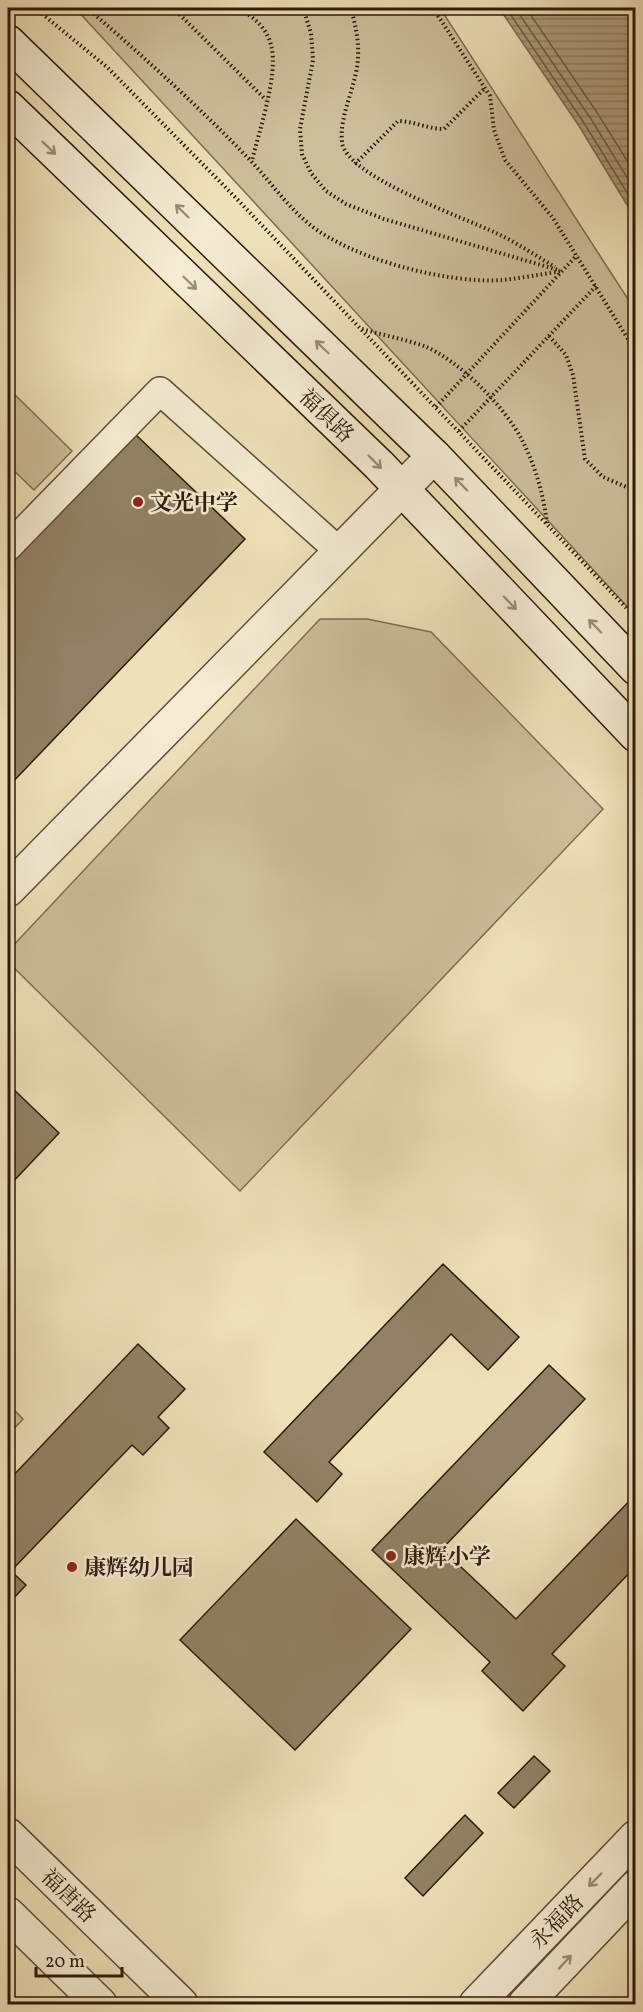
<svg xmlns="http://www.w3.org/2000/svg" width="643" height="2012" font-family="Vollkorn,'Noto Serif SC',serif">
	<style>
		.green { fill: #cdbe9b; stroke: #7e6c52; stroke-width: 1.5 }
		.water { fill: url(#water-rules); stroke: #7a694f; stroke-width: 1.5 }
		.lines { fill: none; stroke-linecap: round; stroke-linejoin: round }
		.shore { stroke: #6e5c43; stroke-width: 1.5 }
		.building { fill: #928165; stroke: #2e1a09; stroke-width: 1.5 }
		.minor-casing { stroke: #5e4c35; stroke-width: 30 }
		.tertiary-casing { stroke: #5e4c35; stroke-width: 36 }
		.secondary-casing { stroke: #2e1a09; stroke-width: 36 }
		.path { stroke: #2e1a09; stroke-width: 4; stroke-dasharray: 1.5 3; stroke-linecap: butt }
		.minor { stroke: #f4ebd2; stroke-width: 27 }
		.tertiary { stroke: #f4ebd2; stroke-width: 33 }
		.secondary { stroke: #f4ebd2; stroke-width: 33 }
		.oneway { stroke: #9b8d78 }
		.poi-dot { fill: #8f2418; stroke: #f4ebd2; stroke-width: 2 }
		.labels { text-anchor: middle; stroke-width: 5; stroke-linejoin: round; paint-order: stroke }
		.street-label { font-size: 22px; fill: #2e1a09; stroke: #f4ebd2 }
		.poi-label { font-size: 22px; font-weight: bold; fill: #2e1a09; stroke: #f4ebd2; text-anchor: start }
	</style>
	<defs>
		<pattern id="water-rules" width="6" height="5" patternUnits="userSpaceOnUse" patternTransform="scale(1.5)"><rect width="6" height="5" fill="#ad9d7d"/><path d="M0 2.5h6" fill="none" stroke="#8d7f65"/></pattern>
	</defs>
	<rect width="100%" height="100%" fill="#eee0b9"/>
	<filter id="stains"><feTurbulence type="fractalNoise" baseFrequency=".00333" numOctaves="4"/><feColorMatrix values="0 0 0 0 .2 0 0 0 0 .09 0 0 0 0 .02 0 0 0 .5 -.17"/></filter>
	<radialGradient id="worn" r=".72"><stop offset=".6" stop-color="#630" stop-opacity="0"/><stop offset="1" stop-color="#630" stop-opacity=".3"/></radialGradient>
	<g class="green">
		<polygon points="75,8 440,8 635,310 635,615"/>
		<polygon points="8,388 72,451 34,490 8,465"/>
		<polygon points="320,619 367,619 431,632 603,809 240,1191 8,962 8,951"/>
		<polygon points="8,1404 23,1419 8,1435"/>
	</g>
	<polygon class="water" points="499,8 635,8 635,218 579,126"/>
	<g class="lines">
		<g class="shore">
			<polyline points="506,8 584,123 636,207"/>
			<polyline points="515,8 591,119 636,192"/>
			<polyline points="526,8 598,114 636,175"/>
		</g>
	</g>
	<g class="building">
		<polygon points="135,434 245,539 8,787 8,567"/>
		<polygon points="8,1084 59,1133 8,1187"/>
		<polygon points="443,1264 519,1337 488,1370 451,1334 329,1462 342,1474 317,1502 264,1452"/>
		<polygon points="138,1344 185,1389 158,1417 169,1428 143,1455 132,1445 11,1571 26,1585 8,1604 8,1481"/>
		<polygon points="549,1365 585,1399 442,1549 516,1619 636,1494 636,1566 552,1654 565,1666 523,1711 482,1671 490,1662 372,1550"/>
		<polygon points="296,1519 411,1629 295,1750 180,1640"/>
		<polygon points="534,1756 550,1771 514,1808 498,1793"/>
		<polygon points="465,1815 483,1833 423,1896 405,1878"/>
	</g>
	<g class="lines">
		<g class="minor-casing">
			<polyline id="minor" points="8,547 160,391 340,552"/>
		</g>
		<g class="tertiary-casing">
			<g id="tertiary">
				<polyline points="8,890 434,456"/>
				<polyline points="8,1835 181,2004"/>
				<polyline points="8,1914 100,2004"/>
				<polyline points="476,2004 636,1837"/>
				<polyline points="525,2004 636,1887"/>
			</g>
		</g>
		<g class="secondary-casing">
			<g id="secondary">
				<polyline points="8,42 434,456 636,668"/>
				<polyline points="8,107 379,465 636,735"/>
			</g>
		</g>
		<g class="path">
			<polyline points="35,8 108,68 236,198 636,618"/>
			<path d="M87,8c56,48 112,99 163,152 20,21 36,45 59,64 43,35 138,60 194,56 19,-2 39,-6 59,-9"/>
			<polyline points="90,8 122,13 174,8"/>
			<polyline points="173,8 266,100"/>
			<path d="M237,8c15,7 30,20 34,37 8,30 -12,85 -19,116"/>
			<polyline points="303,8 311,33 313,60 300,129 302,154 311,173 326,191 346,204 384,219 558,270"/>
			<path d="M351,8c4,16 8,32 7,49 -1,29 -19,57 -16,85 3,34 123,76 154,91 20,9 40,23 59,34"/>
			<polyline points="433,8 490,96 494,130 505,160 553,218 636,352"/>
			<path d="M355,164l43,-43c16,0 29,8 46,8l41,-41"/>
			<path d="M362,329c20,6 42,10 62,17 35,14 81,61 98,94 13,25 22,56 25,84"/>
			<polyline points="549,336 566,355 573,375 585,459 603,477 636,491"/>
			<polyline points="436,407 577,255"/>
			<polyline points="459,431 596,286"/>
		</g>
		<use href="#minor" class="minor"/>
		<use href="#tertiary" class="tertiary"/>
		<use href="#secondary" class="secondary"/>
	</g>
	<defs><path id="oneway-shaft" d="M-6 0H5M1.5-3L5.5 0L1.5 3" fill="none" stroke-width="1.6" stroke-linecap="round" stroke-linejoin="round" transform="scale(1.5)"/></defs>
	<g class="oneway">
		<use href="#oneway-shaft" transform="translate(49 148) rotate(44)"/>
		<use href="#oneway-shaft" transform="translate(182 211) rotate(-136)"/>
		<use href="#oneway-shaft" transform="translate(190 283) rotate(44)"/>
		<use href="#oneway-shaft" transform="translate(322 347) rotate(-136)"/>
		<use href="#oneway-shaft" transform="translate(375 462) rotate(45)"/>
		<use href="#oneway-shaft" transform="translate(461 484) rotate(-134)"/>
		<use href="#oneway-shaft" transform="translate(510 603) rotate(46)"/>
		<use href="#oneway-shaft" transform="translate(595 626) rotate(-134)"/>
		<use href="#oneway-shaft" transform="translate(595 1880) rotate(134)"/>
		<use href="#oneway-shaft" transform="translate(565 1962) rotate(-47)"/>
	</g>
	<g class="poi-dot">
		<circle cx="138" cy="502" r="6"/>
		<circle cx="391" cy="1556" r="6"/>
		<circle cx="72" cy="1567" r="6"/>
	</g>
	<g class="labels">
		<g class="street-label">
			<text transform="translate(327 415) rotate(44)" y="8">福俱路</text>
			<text transform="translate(69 1895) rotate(44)" y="8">福唐路</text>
			<text transform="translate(556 1921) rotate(-46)" y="8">永福路</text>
		</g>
		<g class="poi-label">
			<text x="150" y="510">文光中学</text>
			<text x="403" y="1564">康辉小学</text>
			<text x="84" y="1575">康辉幼儿园</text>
		</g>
	</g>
	<rect width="643" height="2012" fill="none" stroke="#eee0b9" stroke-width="30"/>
	<rect x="9" y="9" width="625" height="1994" fill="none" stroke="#2e1a09" stroke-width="3"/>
	<rect x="15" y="15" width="613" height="1982" fill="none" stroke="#2e1a09" stroke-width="1.5"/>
	<path d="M36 1967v9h86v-9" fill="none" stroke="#2e1a09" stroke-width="3"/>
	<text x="45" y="1967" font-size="18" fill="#2e1a09" stroke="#f4ebd2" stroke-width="4.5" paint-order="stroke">20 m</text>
	<rect width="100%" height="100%" filter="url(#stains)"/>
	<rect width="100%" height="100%" fill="url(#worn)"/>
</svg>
